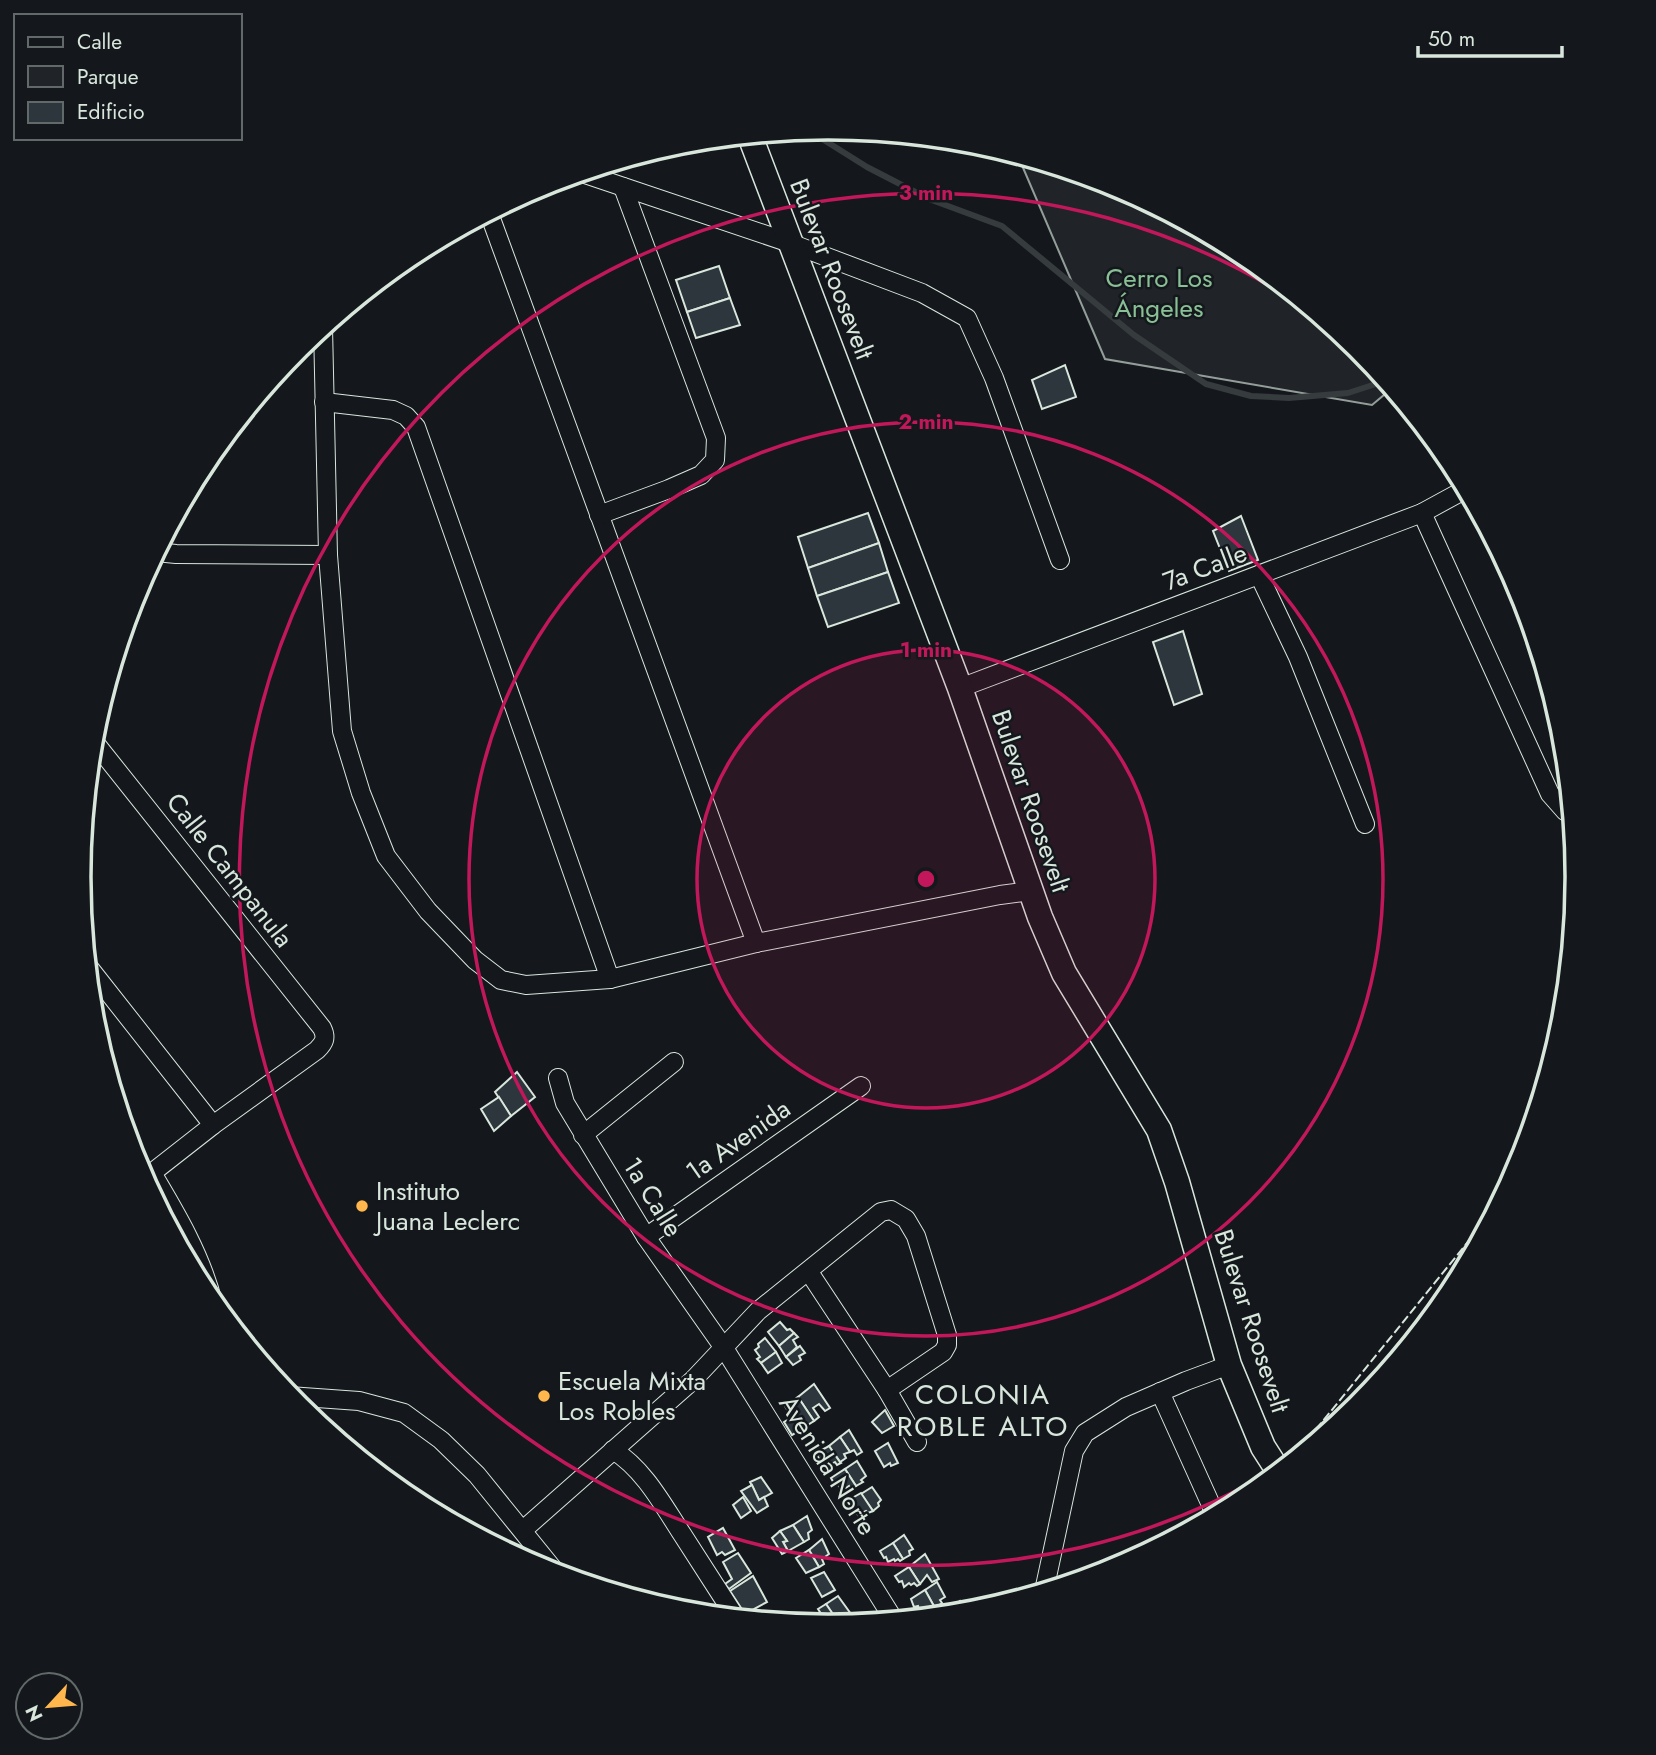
<svg xmlns="http://www.w3.org/2000/svg" width="1656" height="1755" font-family="Jost,sans-serif">
	<style>
		.green { fill: #202428; stroke: #939e99; stroke-width: 2 }
		.lines { fill: none; stroke-linecap: round; stroke-linejoin: round }
		.stream { stroke: #363b3e; stroke-width: 6 }
		.building { fill: #2c363c; stroke: #d8e6dc; stroke-width: 2 }
		.minor-casing { stroke: #d8e6dc; stroke-width: 20 }
		.secondary-casing { stroke: #d8e6dc; stroke-width: 27 }
		.minor { stroke: #14181c; stroke-width: 18 }
		.secondary { stroke: #14181c; stroke-width: 24 }
		.fence { stroke: #d8e6dc; stroke-width: 2; stroke-dasharray: 9 3.5; stroke-linecap: butt }
		.ring { fill: none; stroke: #c2185b; stroke-width: 3.5 }
		.poi-dot { fill: #ffb74d; stroke: #14181c; stroke-width: 2.5 }
		.labels { text-anchor: middle; stroke-width: 5; stroke-linejoin: round; paint-order: stroke }
		.street-label { font-size: 26px; fill: #d8e6dc; stroke: #14181c }
		.park-label { font-size: 26px; fill: #8ac095; stroke: #14181c }
		.poi-label { font-size: 26px; fill: #d8e6dc; stroke: #14181c; text-anchor: start }
		.neighbourhood-label { font-size: 28px; letter-spacing: 2px; fill: #d8e6dc; stroke: #14181c }
		.rim { fill: none; stroke: #d8e6dc; stroke-width: 3.5 }
		.centre { fill: #c2185b; stroke: #14181c; stroke-width: 3.5 }
		.ring-label { font-size: 21px; text-anchor: middle; font-weight: bold; fill: #c2185b; stroke: #14181c; stroke-width: 5; stroke-linejoin: round; paint-order: stroke }
	</style>
	<rect width="100%" height="100%" fill="#14181c"/>
	<polygon class="green" points="1018,156 1115,185 1245,255 1358,348 1391,389 1372,405 1105,359"/>
	<g class="lines">
		<polyline class="stream" points="808,130 867,167 929,199 1002,226 1134,335 1206,384 1251,396 1289,398 1348,393 1385,381"/>
	</g>
	<g class="building">
		<polygon points="719,266 730,298 687,312 676,280"/>
		<polygon points="730,298 740,325 696,338 687,312"/>
		<polygon points="1065,365 1076,397 1042,409 1032,380"/>
		<polygon points="868,513 879,543 808,568 798,537"/>
		<polygon points="1241,516 1258,560 1229,571 1213,531"/>
		<polygon points="879,543 888,572 817,596 808,568"/>
		<polygon points="888,572 899,603 828,627 817,596"/>
		<polygon points="1183,631 1202,694 1174,705 1153,642"/>
		<polygon points="517,1072 535,1097 511,1116 495,1092"/>
		<polygon points="499,1097 511,1116 494,1131 481,1109"/>
		<polygon points="780,1322 787,1330 790,1329 794,1333 779,1346 768,1332"/>
		<polygon points="794,1333 798,1337 793,1340 797,1347 786,1357 779,1346"/>
		<polygon points="765,1338 776,1352 761,1363 757,1359 760,1357 755,1350 759,1347 758,1344"/>
		<polygon points="800,1346 805,1353 799,1356 801,1360 793,1365 786,1357"/>
		<polygon points="776,1352 782,1363 768,1373 761,1363"/>
		<polygon points="814,1384 830,1408 825,1411 819,1404 813,1408 819,1417 814,1421 798,1397"/>
		<polygon points="798,1397 814,1421 792,1435 784,1422 792,1417 791,1412 789,1413 785,1406"/>
		<polygon points="885,1410 894,1426 882,1433 872,1422"/>
		<polygon points="849,1430 862,1452 857,1455 854,1450 850,1452 840,1437"/>
		<polygon points="840,1437 850,1452 844,1454 846,1458 840,1462 829,1446"/>
		<polygon points="888,1443 898,1463 891,1466 890,1463 884,1467 875,1451"/>
		<polygon points="829,1446 840,1462 841,1463 837,1465 835,1462 826,1467 823,1461 821,1463 816,1453"/>
		<polygon points="857,1461 866,1476 861,1480 863,1482 856,1486 845,1469"/>
		<polygon points="845,1469 856,1486 851,1490 849,1486 842,1491 837,1483 835,1485 831,1478"/>
		<polygon points="761,1477 772,1493 759,1500 750,1482"/>
		<polygon points="752,1485 759,1500 764,1497 768,1506 757,1513 741,1491"/>
		<polygon points="872,1487 881,1500 878,1503 879,1506 873,1511 861,1494"/>
		<polygon points="861,1493 873,1511 868,1513 866,1511 858,1515 847,1501"/>
		<polygon points="743,1497 751,1511 741,1518 733,1505"/>
		<polygon points="807,1516 812,1530 808,1533 809,1539 804,1542 793,1525"/>
		<polygon points="793,1525 804,1542 788,1551 783,1542 787,1541 780,1531"/>
		<polygon points="723,1528 735,1550 725,1555 722,1552 717,1555 708,1537"/>
		<polygon points="780,1531 787,1541 783,1542 788,1551 782,1554 772,1538"/>
		<polygon points="904,1535 913,1549 909,1551 910,1555 903,1559 893,1543"/>
		<polygon points="822,1539 829,1554 822,1559 824,1564 819,1567 809,1550"/>
		<polygon points="893,1543 903,1559 900,1561 898,1559 895,1561 894,1559 888,1562 886,1557 884,1558 880,1551"/>
		<polygon points="809,1550 819,1567 806,1573 796,1558"/>
		<polygon points="738,1553 751,1573 729,1589 725,1584 732,1579 723,1562"/>
		<polygon points="925,1554 939,1579 932,1582 927,1575 920,1584 909,1567"/>
		<polygon points="909,1567 920,1584 917,1586 914,1583 911,1585 909,1583 904,1587 902,1581 899,1582 895,1576"/>
		<polygon points="824,1572 835,1590 822,1597 811,1578"/>
		<polygon points="753,1576 767,1602 745,1614 730,1591"/>
		<polygon points="937,1582 945,1597 940,1600 942,1603 935,1608 925,1590"/>
		<polygon points="925,1590 935,1608 931,1610 930,1608 919,1610 918,1606 914,1607 911,1599"/>
		<polygon points="838,1596 851,1614 844,1619 842,1618 837,1621 826,1604"/>
		<polygon points="960,1601 967,1611 964,1613 941,1616"/>
		<polygon points="826,1604 835,1617 827,1623 818,1609"/>
	</g>
	<g class="lines">
		<g class="minor-casing">
			<g id="minor">
				<polyline points="582,173 790,243 922,293 967,318 994,378 1060,560"/>
				<polyline points="489,213 756,943"/>
				<polyline points="323,327 328,555 342,731 361,793 386,856 428,911 475,960 501,980 526,985 610,979 756,943 1000,895 1031,891"/>
				<polyline points="324,402 393,410 406,416 416,427 610,979"/>
				<polyline points="1422,513 1550,794 1565,811 1571,815"/>
				<polyline points="599,515 669,489 701,475 715,460 716,438 623,187"/>
				<polyline points="156,552 176,554 328,555"/>
				<polyline points="1259,575 1298,657 1365,824"/>
				<polyline points="960,688 1422,513 1466,489"/>
				<path d="M92,739l230,289c5,10 2,15 -5,22l-104,75 -69,54"/>
				<polyline points="87,965 213,1125"/>
				<polyline points="558,1078 565,1103 646,1237 724,1348 894,1620"/>
				<polyline points="583,1135 674,1062"/>
				<path d="M152,1173c24,40 50,84 61,130"/>
				<polyline points="646,1237 861,1086"/>
				<polyline points="809,1272 887,1390 917,1442"/>
				<polyline points="1160,1392 1216,1516"/>
				<polyline points="289,1396 359,1401 404,1413 441,1440 477,1475 558,1575"/>
				<path d="M613,1450c31,19 50,55 69,84 18,28 36,56 54,84"/>
				<polyline points="523,1530 693,1380 758,1311 881,1212 891,1210 906,1219 916,1236 947,1335 947,1345 943,1352 887,1390"/>
				<polyline points="1044,1591 1074,1451 1085,1433 1126,1407 1186,1381 1229,1365"/>
			</g>
		</g>
		<g class="secondary-casing">
			<polyline id="secondary" points="750,136 960,688 1040,917 1064,973 1159,1130 1177,1182 1229,1365 1263,1447 1279,1472"/>
		</g>
		<use href="#minor" class="minor"/>
		<use href="#secondary" class="secondary"/>
		<polyline class="fence" points="1294,1459 1293,1458 1501,1201"/>
	</g>
	<circle cx="926" cy="879" r="229" fill="#c2185b" fill-opacity=".12"/>
	<g class="ring">
		<circle cx="926" cy="879" r="229"/>
		<circle cx="926" cy="879" r="457"/>
		<path d="M1300 1454A686 686 0 1 1 1324 321"/>
	</g>
	<g class="poi-dot">
		<circle cx="362" cy="1206" r="7"/>
		<circle cx="544" cy="1396" r="7"/>
	</g>
	<g class="labels">
		<g class="street-label">
			<text transform="translate(832 269) rotate(69)" y="9">Bulevar Roosevelt</text>
			<text transform="translate(1205 567) rotate(-21)" y="9">7a Calle</text>
			<text transform="translate(1031 801) rotate(71)" y="9">Bulevar Roosevelt</text>
			<text transform="translate(230 870) rotate(52)" y="9">Calle Campanula</text>
			<text transform="translate(738 1140) rotate(-35)" y="9">1a Avenida</text>
			<text transform="translate(653 1197) rotate(58)" y="9">1a Calle</text>
			<text transform="translate(1252 1321) rotate(72)" y="9">Bulevar Roosevelt</text>
			<text transform="translate(828 1465) rotate(58)" y="9">Avenida Norte</text>
		</g>
		<g class="park-label">
			<text x="1159" y="287">Cerro Los<tspan x="1159" dy="30">Ángeles</tspan></text>
		</g>
		<g class="poi-label">
			<text x="376" y="1200">Instituto<tspan x="376" dy="30">Juana Leclerc</tspan></text>
			<text x="558" y="1390">Escuela Mixta<tspan x="558" dy="30">Los Robles</tspan></text>
		</g>
		<g class="neighbourhood-label">
			<text x="983" y="1404">COLONIA<tspan x="983" dy="32">ROBLE ALTO</tspan></text>
		</g>
	</g>
	<path d="M0 0H1656V1755H0ZM91 877a737 737 0 1 1 1474 0a737 737 0 1 1-1474 0Z" fill="#14181c" fill-rule="evenodd"/>
	<path class="rim" d="M91 877a737 737 0 1 1 1474 0a737 737 0 1 1-1474 0Z"/>
	<circle cx="926" cy="879" r="10" class="centre"/>
	<g class="ring-label">
		<text x="926" y="200">3 min</text>
		<text x="926" y="429">2 min</text>
		<text x="926" y="657">1 min</text>
	</g>
	<rect x="14" y="14" width="228" height="126" fill="#14181c" stroke="#626a69" stroke-width="2"/>
	<rect x="28" y="37" width="35" height="10" fill="#14181c" stroke="#626a69" stroke-width="2"/>
	<text x="77" y="49" font-size="21" fill="#d8e6dc">Calle</text>
	<rect x="28" y="66" width="35" height="21" fill="#202428" stroke="#626a69" stroke-width="2"/>
	<text x="77" y="84" font-size="21" fill="#d8e6dc">Parque</text>
	<rect x="28" y="102" width="35" height="21" fill="#2c363c" stroke="#626a69" stroke-width="2"/>
	<text x="77" y="119" font-size="21" fill="#d8e6dc">Edificio</text>
	<g transform="translate(49 1706) rotate(244)"><circle r="33" fill="#14181c" stroke="#626a69" stroke-width="2"/>
	<path d="M0-5L12 26L0 18L-12 26Z" fill="#ffb74d"/>
	<text y="-10" font-size="19" font-weight="bold" text-anchor="middle" fill="#d8e6dc">N</text>
	</g>
	<path d="M1418 46v10h144v-10" fill="none" stroke="#d8e6dc" stroke-width="3.5"/>
	<text x="1428" y="46" font-size="21" fill="#d8e6dc" stroke="#14181c" stroke-width="5" paint-order="stroke">50 m</text>
</svg>
